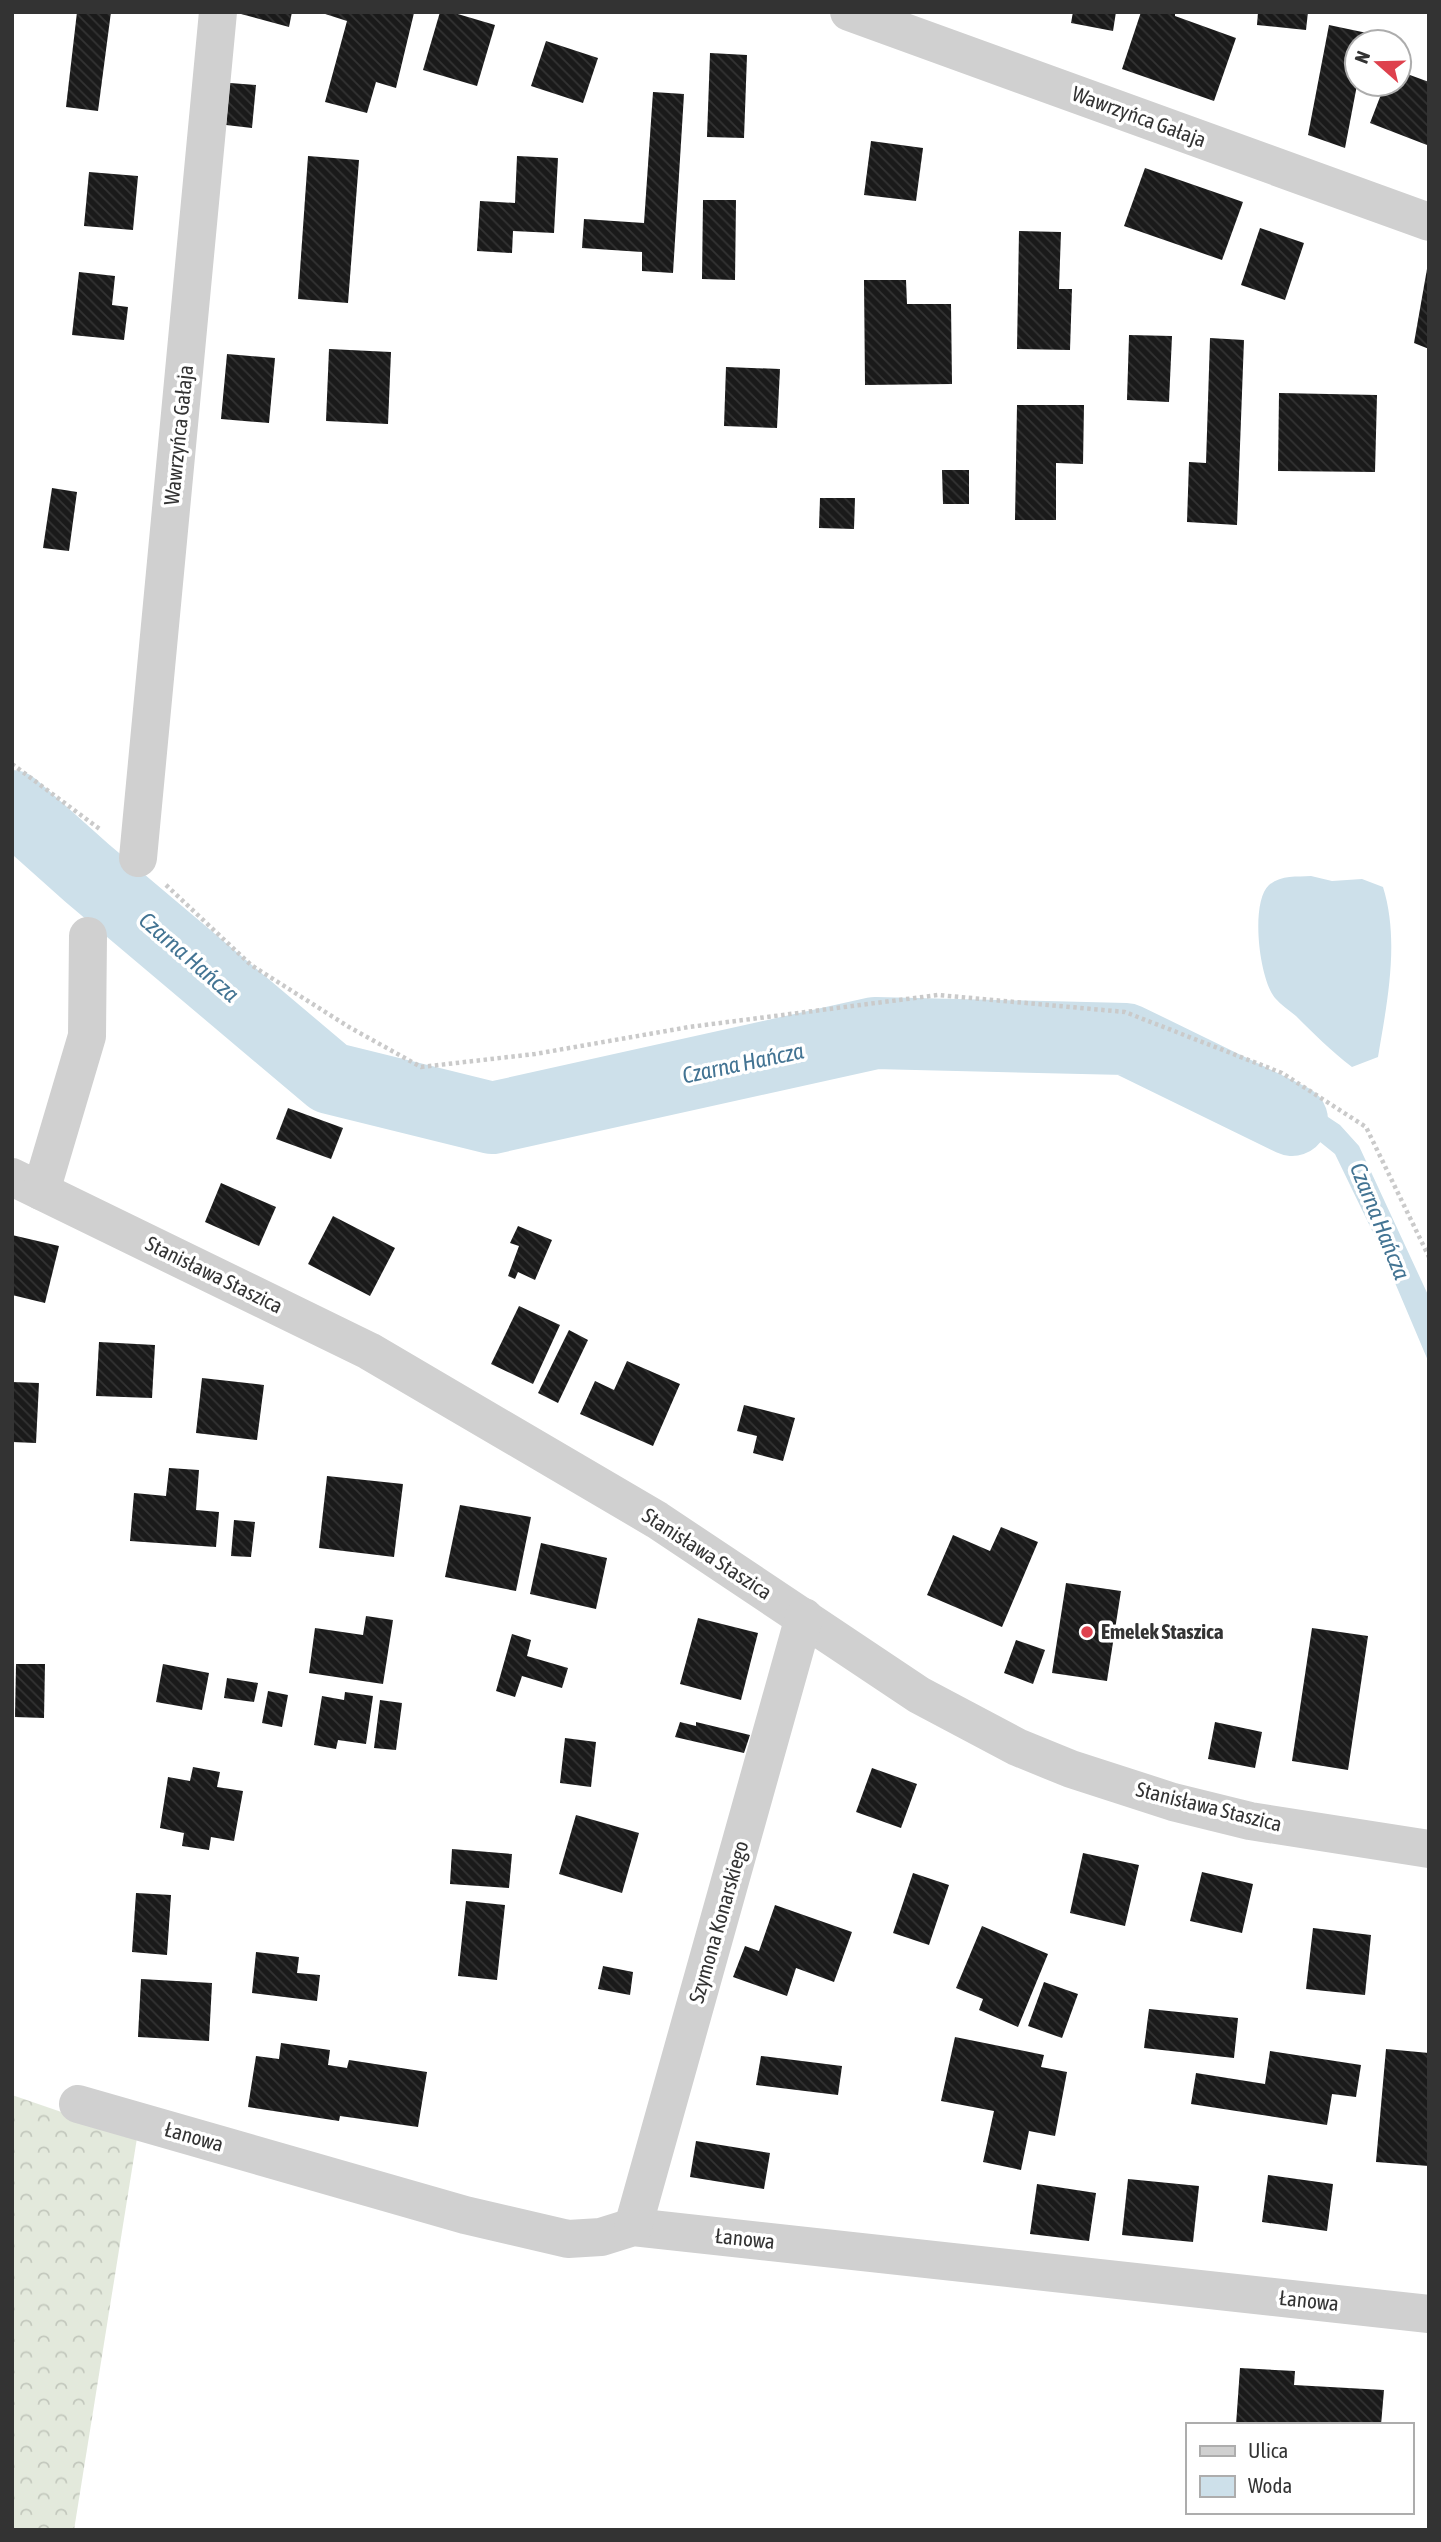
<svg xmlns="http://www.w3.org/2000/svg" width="1441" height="2542" font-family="'Asap Condensed',sans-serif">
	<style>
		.forest { fill: url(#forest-crowns) }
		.water { fill: #cde0ea }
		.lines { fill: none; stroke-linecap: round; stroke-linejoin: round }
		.river { stroke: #cde0ea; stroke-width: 72 }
		.building { fill: url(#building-back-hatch) }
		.path { stroke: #cacaca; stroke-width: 4.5; stroke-dasharray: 3.5 3.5; stroke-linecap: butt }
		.minor { stroke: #d0d0d0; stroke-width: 38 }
		.tertiary { stroke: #d0d0d0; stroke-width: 38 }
		.poi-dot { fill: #de414d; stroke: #fff; stroke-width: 2.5 }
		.labels { text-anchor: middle; stroke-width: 7; stroke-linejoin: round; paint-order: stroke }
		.street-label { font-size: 21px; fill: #333; stroke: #fff }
		.poi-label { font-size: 21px; font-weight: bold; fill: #333; stroke: #fff; text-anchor: start }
		.water-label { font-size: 23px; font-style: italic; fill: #437493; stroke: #fff }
	</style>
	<defs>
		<pattern id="forest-crowns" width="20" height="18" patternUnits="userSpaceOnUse" patternTransform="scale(1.75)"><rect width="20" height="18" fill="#e3e9dc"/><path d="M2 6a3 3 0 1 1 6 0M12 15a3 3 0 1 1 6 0" fill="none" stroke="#c3c8bd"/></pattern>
		<pattern id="building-back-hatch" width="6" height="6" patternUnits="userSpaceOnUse" patternTransform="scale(1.75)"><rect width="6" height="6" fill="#1a1a1a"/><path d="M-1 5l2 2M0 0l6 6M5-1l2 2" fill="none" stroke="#333"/></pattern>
	</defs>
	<rect width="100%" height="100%" fill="#fff"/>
	<polygon class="forest" points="12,2095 137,2138 74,2530 12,2530"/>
	<g class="water">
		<path d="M1311,876l21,5 30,-2 21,8c17,54 4,116 -5,170l-26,10c-21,-16 -38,-33 -56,-51 -7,-6 -15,-11 -21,-18 -16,-19 -25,-96 -6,-113 12,-10 27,-8 42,-9z"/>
		<polygon points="1196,1055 1241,1069 1301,1099 1340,1125 1359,1146 1429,1297 1429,1363 1379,1245 1335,1154 1304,1129 1204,1083"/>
	</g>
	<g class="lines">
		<polyline class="river" points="12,806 87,873 330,1078 492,1118 875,1033 1126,1039 1292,1120"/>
	</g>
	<g class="building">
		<polygon points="77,12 111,12 98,111 66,107"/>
		<polygon points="242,12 292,12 289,27 241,14"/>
		<polygon points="319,12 414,13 396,88 376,82 367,113 325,102 347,21"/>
		<polygon points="440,12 451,12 495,25 477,86 423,70"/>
		<polygon points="1073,12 1116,12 1113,31 1071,23"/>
		<polygon points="1141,12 1175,12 1175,16 1236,38 1214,101 1122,69"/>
		<polygon points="1258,12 1308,12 1306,30 1257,25"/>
		<polygon points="1329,25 1367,33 1365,42 1357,42 1357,85 1345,148 1308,135"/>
		<polygon points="546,41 598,58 583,103 531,86"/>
		<polygon points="710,53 747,55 744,138 707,137"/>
		<polygon points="1399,71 1429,82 1429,139 1427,145 1370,123 1385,84 1399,84"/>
		<polygon points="230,83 256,85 252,128 226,125"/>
		<polygon points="653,92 684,94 673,273 642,271 642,252 582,248 584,219 644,223"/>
		<polygon points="871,141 923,148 916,201 864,195"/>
		<polygon points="308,156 359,160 348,303 298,299"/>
		<polygon points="517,156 558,158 554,233 513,231 512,253 477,251 480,201 515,203"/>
		<polygon points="1145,168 1243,202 1222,260 1124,226"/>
		<polygon points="89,172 138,176 133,230 84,226"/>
		<polygon points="703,200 736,200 735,280 702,279"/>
		<polygon points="1260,228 1304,243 1285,300 1241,285"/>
		<polygon points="1019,231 1061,232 1059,289 1072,289 1070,350 1017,349"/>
		<polygon points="1427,269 1429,269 1429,349 1414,343"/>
		<polygon points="79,272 115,276 112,305 128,307 124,340 72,335"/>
		<polygon points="864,280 906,280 907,304 951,304 952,384 865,385"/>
		<polygon points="1129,335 1172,336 1169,402 1127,400"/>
		<polygon points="1210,338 1244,340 1237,525 1187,522 1189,462 1206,463"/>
		<polygon points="329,349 391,352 388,424 326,421"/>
		<polygon points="227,354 275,358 269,423 221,419"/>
		<polygon points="726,367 780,369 777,428 724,426"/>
		<polygon points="1279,393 1377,395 1375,472 1278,471"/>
		<polygon points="1017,405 1084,405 1083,464 1056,463 1056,520 1015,520"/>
		<polygon points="942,470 969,470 969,504 943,504"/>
		<polygon points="52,488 77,492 69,551 43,548"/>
		<polygon points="820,498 855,498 854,529 819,528"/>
		<polygon points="288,1108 343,1128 331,1159 276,1139"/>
		<polygon points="221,1183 276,1207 259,1246 205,1222"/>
		<polygon points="333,1216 395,1248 370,1296 308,1264"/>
		<polygon points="518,1226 552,1240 535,1280 518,1272 515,1279 508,1276 519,1246 510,1243"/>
		<polygon points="12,1235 59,1246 45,1303 12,1295"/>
		<polygon points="519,1306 560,1325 533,1384 491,1364"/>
		<polygon points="569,1330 588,1340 558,1403 538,1393"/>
		<polygon points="99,1342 155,1345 152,1398 96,1396"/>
		<polygon points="627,1361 680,1384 653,1446 580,1414 595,1381 614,1390"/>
		<polygon points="202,1378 264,1385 257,1440 196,1433"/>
		<polygon points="12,1382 39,1383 36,1443 12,1442"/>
		<polygon points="744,1405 795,1418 783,1461 753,1453 757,1436 737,1431"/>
		<polygon points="169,1468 199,1470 196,1510 219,1512 216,1547 130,1541 134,1493 166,1496"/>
		<polygon points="327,1476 403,1484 394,1557 319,1548"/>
		<polygon points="460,1505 531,1517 516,1591 445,1577"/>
		<polygon points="234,1520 255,1522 251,1557 231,1556"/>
		<polygon points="1001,1527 1038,1542 1002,1627 927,1595 953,1535 990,1551"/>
		<polygon points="541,1543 607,1558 596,1609 530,1594"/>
		<polygon points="1066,1583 1121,1591 1107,1681 1052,1673"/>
		<polygon points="366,1616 393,1620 383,1684 309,1673 315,1628 363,1635"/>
		<polygon points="698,1618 758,1633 741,1700 680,1684"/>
		<polygon points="1312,1628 1368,1636 1348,1770 1292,1761"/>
		<polygon points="512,1634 531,1640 527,1656 568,1668 562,1688 522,1676 515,1697 496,1691"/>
		<polygon points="1016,1640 1045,1650 1033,1684 1004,1673"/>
		<polygon points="16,1664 45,1664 44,1718 15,1717"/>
		<polygon points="163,1664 209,1673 202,1710 156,1702"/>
		<polygon points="227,1678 258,1683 254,1702 224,1698"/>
		<polygon points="268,1691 288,1695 282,1727 262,1723"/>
		<polygon points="345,1692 373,1696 366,1744 338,1740 336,1749 314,1745 322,1696 344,1700"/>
		<polygon points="380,1700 402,1703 396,1750 374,1748"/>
		<polygon points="680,1722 696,1726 696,1722 750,1735 744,1753 675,1737"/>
		<polygon points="1215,1722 1262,1732 1255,1768 1208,1759"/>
		<polygon points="565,1738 596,1742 591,1787 560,1783"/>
		<polygon points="193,1767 220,1772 217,1787 243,1791 234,1841 211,1837 209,1850 182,1846 184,1833 160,1828 168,1777 190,1781"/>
		<polygon points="872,1768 917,1784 901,1828 856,1812"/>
		<polygon points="576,1815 639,1833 622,1893 559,1874"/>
		<polygon points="452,1849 512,1854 509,1888 450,1884"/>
		<polygon points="1083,1853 1139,1865 1125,1926 1070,1913"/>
		<polygon points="1202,1872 1253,1884 1242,1933 1190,1921"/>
		<polygon points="913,1873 949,1885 929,1945 893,1933"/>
		<polygon points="136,1893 171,1895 167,1955 132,1952"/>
		<polygon points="466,1901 505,1905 497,1980 458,1976"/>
		<polygon points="775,1905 852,1932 834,1982 796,1968 787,1996 733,1977 745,1946 759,1951"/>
		<polygon points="982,1926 1048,1954 1018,2027 979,2010 983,1999 956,1988"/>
		<polygon points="1313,1928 1371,1935 1365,1995 1306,1989"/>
		<polygon points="256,1952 299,1957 297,1973 320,1975 317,2001 252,1993"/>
		<polygon points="603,1966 633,1972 630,1995 598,1989"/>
		<polygon points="141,1979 212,1983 209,2041 138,2037"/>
		<polygon points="1044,1982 1078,1994 1062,2038 1028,2026"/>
		<polygon points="1149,2009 1238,2018 1234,2058 1144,2048"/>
		<polygon points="955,2037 1044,2055 1041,2067 1067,2072 1055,2136 1029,2131 1021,2170 983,2162 994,2111 941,2101"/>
		<polygon points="281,2043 330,2050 328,2065 347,2068 349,2060 427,2072 418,2127 340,2116 339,2121 248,2107 256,2056 279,2059"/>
		<polygon points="1386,2049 1429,2053 1429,2166 1376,2162"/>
		<polygon points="1270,2051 1361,2065 1356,2097 1332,2094 1327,2125 1191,2104 1196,2073 1265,2084"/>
		<polygon points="761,2056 842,2066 838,2095 756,2085"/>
		<polygon points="696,2141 770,2153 764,2189 690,2177"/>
		<polygon points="1268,2175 1333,2184 1327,2231 1262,2222"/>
		<polygon points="1128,2179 1199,2186 1193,2242 1122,2235"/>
		<polygon points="1037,2184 1096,2193 1089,2241 1030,2234"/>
		<polygon points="1240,2368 1295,2371 1294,2385 1384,2390 1381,2425 1236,2425"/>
	</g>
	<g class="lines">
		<g class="path">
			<polyline points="12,764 101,830"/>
			<polyline points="166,885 251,965 349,1027 421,1067 535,1054 689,1027 938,995 1125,1012 1282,1073 1366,1127 1429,1257"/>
		</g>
		<g class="minor">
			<polyline points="138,858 218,12"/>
			<polyline points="12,1177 369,1351 657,1520 919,1695 1017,1747 1071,1769 1173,1802 1250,1821 1429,1849"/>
			<polyline points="41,1191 87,1036 88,936"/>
			<polyline points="78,2104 465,2215 568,2239 601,2237 633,2227 1429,2314"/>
			<polyline points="633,2227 804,1617"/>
		</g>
		<polyline class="tertiary" points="849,12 1429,222"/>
	</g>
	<circle class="poi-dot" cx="1087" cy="1632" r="7"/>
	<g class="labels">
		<g class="street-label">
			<text transform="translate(1139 117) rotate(20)" y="7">Wawrzyńca Gałaja</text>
			<text transform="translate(179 435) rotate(-84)" y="7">Wawrzyńca Gałaja</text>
			<text transform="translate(214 1275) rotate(26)" y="7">Stanisława Staszica</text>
			<text transform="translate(707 1554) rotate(33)" y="7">Stanisława Staszica</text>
			<text transform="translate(1209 1807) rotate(14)" y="7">Stanisława Staszica</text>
			<text transform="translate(719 1922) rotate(-74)" y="7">Szymona Konarskiego</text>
			<text transform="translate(194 2137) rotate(16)" y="7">Łanowa</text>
			<text transform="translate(745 2239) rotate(6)" y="7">Łanowa</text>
			<text transform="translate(1309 2301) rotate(6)" y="7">Łanowa</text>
		</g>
		<g class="poi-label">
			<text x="1101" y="1639">Emelek Staszica</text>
		</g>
		<g class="water-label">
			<text transform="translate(189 957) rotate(41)" y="8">Czarna Hańcza</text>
			<text transform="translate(743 1063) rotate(-12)" y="8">Czarna Hańcza</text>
			<text transform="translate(1380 1221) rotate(68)" y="8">Czarna Hańcza</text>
		</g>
	</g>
	<rect width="1441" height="2542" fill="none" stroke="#333333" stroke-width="28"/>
	<rect x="1186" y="2423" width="228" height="91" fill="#ffffff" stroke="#adadad" stroke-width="2"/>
	<rect x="1200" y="2446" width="35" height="10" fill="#d0d0d0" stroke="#adadad" stroke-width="2"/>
	<text x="1248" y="2458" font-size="21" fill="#333333">Ulica</text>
	<rect x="1200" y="2476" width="35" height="21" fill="#cde0ea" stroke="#adadad" stroke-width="2"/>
	<text x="1248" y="2493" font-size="21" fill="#333333">Woda</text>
	<g transform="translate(1378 63) rotate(290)"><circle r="33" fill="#ffffff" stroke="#adadad" stroke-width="2"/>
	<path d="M0-5L12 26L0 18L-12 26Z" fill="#de414d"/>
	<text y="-10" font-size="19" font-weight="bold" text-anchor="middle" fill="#333333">N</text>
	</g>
</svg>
